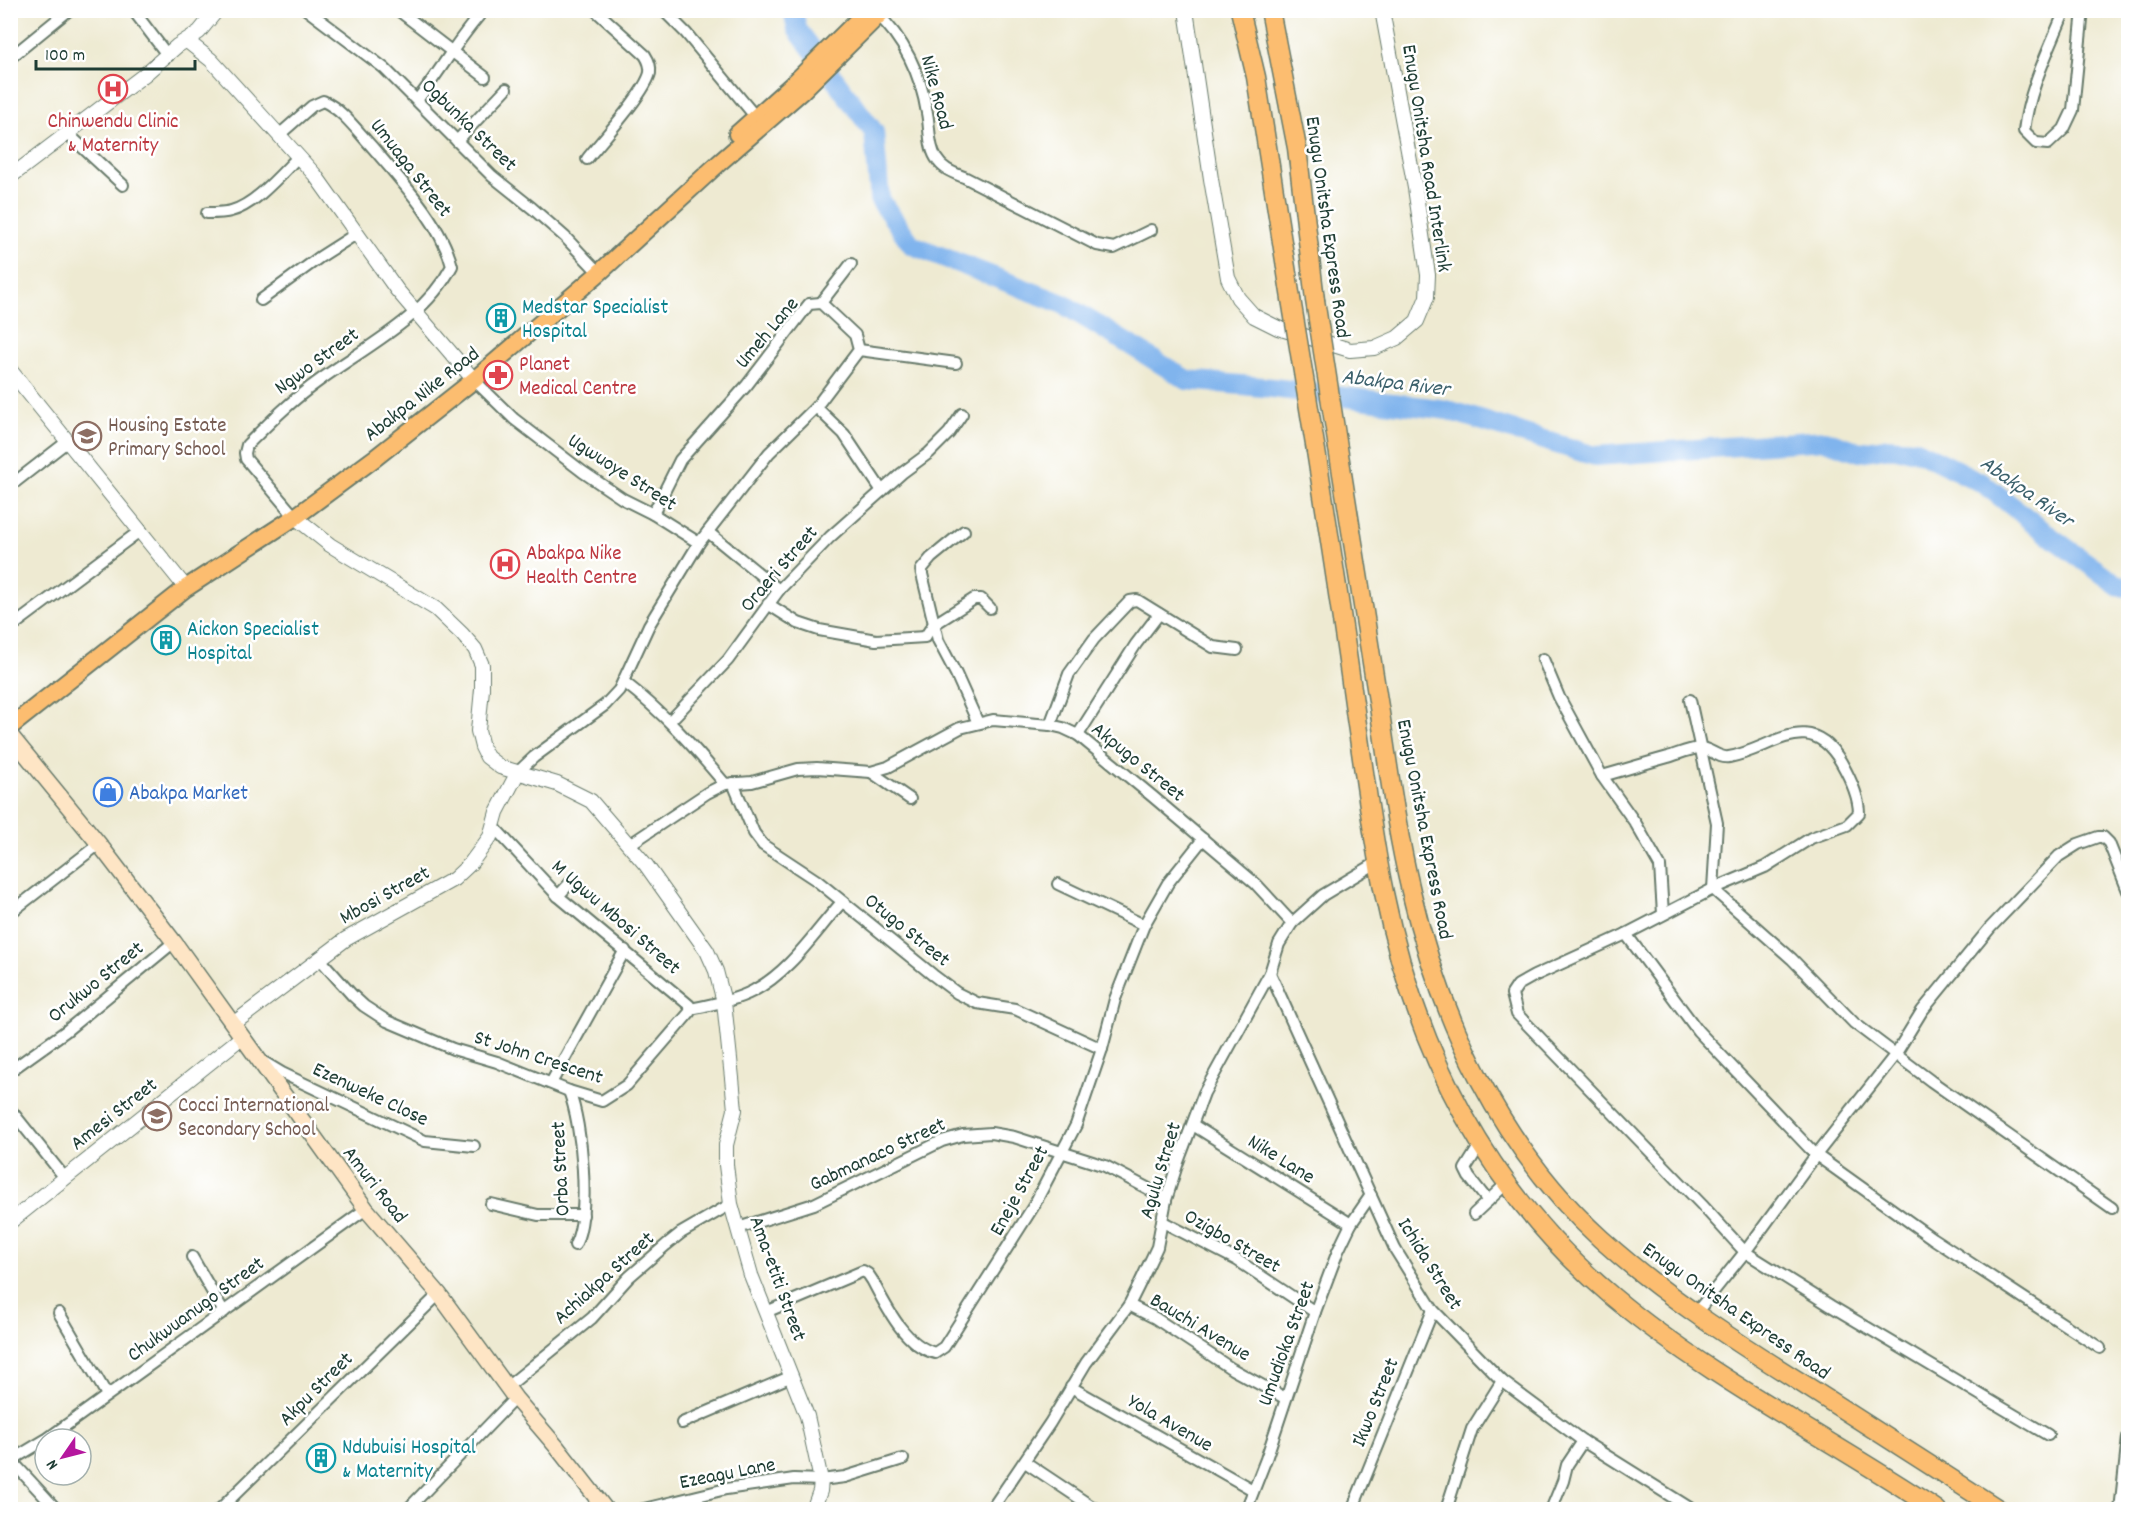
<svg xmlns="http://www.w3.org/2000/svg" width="2139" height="1520" font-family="Dekko,sans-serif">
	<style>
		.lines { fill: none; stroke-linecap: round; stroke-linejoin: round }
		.river { stroke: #80b4ed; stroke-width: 20 }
		.minor-casing { stroke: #677a6b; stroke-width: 14 }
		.tertiary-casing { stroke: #677a6b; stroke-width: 16 }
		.secondary-casing { stroke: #677a6b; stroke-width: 18 }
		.primary-casing { stroke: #677a6b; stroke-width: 20 }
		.trunk-casing { stroke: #677a6b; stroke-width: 21 }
		.minor { stroke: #fff; stroke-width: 10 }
		.tertiary { stroke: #fff; stroke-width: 14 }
		.secondary { stroke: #fee5c5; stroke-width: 15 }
		.primary { stroke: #fcbd6f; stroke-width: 16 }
		.trunk { stroke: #fcbd6f; stroke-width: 18 }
		.trunk-bridge-casing { stroke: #677a6b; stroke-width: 21; stroke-linecap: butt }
		.trunk-bridge { stroke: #fcbd6f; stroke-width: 18 }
		.labels { text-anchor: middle; stroke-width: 5; stroke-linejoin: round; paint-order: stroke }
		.street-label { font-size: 21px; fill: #1f3d34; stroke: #fff }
		.health-label { font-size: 21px; fill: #be3a42; stroke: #fff; text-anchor: start }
		.culture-label { font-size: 21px; fill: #0d838f; stroke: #fff; text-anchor: start }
		.education-label { font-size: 21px; fill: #785e54; stroke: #fff; text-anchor: start }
		.shop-label { font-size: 21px; fill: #366cbe; stroke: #fff; text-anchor: start }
		.water-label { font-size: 22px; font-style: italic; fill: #3c616c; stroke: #fff }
	</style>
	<rect width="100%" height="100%" fill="#fff"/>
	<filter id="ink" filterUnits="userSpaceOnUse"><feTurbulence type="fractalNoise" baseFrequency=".0167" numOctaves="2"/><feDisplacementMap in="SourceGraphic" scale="12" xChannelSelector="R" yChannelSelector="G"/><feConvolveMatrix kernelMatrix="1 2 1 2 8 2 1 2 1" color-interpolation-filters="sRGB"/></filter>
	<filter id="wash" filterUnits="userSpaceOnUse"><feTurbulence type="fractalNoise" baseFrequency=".008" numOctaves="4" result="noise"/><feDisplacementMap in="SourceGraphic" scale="24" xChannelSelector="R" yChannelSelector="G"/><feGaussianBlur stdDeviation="1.35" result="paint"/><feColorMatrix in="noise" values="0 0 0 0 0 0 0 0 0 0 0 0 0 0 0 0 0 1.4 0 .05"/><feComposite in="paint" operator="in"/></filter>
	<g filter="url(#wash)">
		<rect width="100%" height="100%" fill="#eeead2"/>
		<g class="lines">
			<polyline class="river" points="793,10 797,29 874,132 880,200 912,245 1063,304 1187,380 1273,388 1448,410 1595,456 1825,440 1860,452 1884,448 1916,450 1984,484 2054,539 2119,586 2128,587"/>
		</g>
	</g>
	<g filter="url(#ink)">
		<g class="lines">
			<g class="minor-casing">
				<g id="minor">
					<polyline points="133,10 168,56"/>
					<polyline points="307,10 384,68 492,176 532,208 565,237 599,273"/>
					<polyline points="398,10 485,77"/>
					<polyline points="663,10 686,33 759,121"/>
					<path d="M2065,10c-16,40 -36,78 -41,121l12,12 12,1 16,-15 9,-19 10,-100"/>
					<path d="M875,12c29,26 46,63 52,101 3,14 1,32 9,45 7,12 18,15 30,20l131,67 17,3 37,-18"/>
					<polyline points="10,58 69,10"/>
					<path d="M417,100c24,-29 41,-62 67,-90"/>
					<polyline points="67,133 123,185"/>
					<path d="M279,135l33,-29 11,-5c20,9 35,31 50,47 29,34 68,75 79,118 -27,52 -87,81 -132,114 -28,20 -49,41 -73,65l-2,8 1,6 49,58"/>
					<polyline points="457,141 506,89"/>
					<path d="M587,159c15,-19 58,-66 63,-86 1,-7 -1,-12 -5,-18l-50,-45"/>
					<path d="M207,213c8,0 17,0 24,-2 24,-6 50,-37 67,-54"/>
					<polyline points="261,300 320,257 356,234"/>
					<polyline points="821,303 851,264"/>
					<polyline points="859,350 956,363"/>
					<polyline points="474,380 514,419 583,472 623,499 653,514 699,543"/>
					<polyline points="816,407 844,434 882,491"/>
					<polyline points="10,486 68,441"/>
					<polyline points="964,531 931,558 921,570 938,640 956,674 978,723"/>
					<polyline points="708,532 779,590"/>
					<polyline points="768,604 798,623 819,630 876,640 925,637 933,625 974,599 981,599 990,608"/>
					<polyline points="10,628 141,530"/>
					<polyline points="1543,659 1559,697 1602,776 1636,824 1660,866 1663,914"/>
					<path d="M624,682c39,30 70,65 101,102"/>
					<polyline points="1690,700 1717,823 1713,889"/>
					<polyline points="670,721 728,660 779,590 830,537 902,473 929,453 949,433 962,414"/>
					<polyline points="1050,725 1069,674 1094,639 1130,601 1137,600 1213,647 1237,650"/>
					<polyline points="1078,735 1136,644 1159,614"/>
					<polyline points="518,772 534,757 605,705 619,690 649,625 699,543 769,453 816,407 859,350 855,335 821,303 809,304 747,385 680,460 653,514"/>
					<polyline points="871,772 910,799"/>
					<path d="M1602,776c22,-6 44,-13 66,-19 10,-3 21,-8 31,-9 10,-1 19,11 30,9 44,-8 80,-50 112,5 8,14 18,35 18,51l-12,12 -36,13 -46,29 -52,22 -87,45 -92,42 -16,9 -6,9 5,20 185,191 43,47 86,54 217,129"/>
					<polyline points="733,783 754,833 763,845 816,880 933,975 957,993 977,1003 1015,1009 1102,1049"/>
					<polyline points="493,826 558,896 689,1005 691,1009"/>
					<polyline points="629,845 707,793 725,784 752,782 798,769 817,768 871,772 888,767 960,728 993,720 1050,725 1063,728 1078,735 1152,796 1256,884 1292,923"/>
					<polyline points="1058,884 1144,925"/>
					<polyline points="1713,889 1792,959 1854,1023 1931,1081 2112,1208"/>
					<polyline points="558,896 571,882"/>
					<polyline points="10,913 99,844"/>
					<polyline points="1626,934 1698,1031 1816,1155 1932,1238 2100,1348"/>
					<path d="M319,958l33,37 12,11 23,15 66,28 44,13 72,29 33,10 25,-16 62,-72 2,-4c21,-5 43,-8 62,-18 37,-19 62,-59 89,-89"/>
					<polyline points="1270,973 1395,1249 1433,1310 1502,1381 1583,1441 1693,1510"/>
					<polyline points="262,1061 282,1073 425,1141 474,1146"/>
					<polyline points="10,1071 66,1031 174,942"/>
					<polyline points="551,1083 625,950"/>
					<path d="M569,1091c13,34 22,121 6,154"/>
					<polyline points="10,1109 65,1178"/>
					<polyline points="1193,1125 1351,1224"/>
					<polyline points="1480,1145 1465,1169 1469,1177 1488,1201"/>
					<polyline points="491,1204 538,1215 583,1215"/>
					<polyline points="1474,1214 1506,1184"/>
					<polyline points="1163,1222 1237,1260 1315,1312"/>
					<polyline points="738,1228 814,1204 942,1141 963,1135 991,1133 1014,1137 1105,1166 1147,1188 1166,1200"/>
					<polyline points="192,1257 224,1312"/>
					<polyline points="1129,1305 1155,1318 1232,1369 1285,1398"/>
					<path d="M766,1312l97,-41 5,3 4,6c14,26 32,65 63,73l9,-6 89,-140 43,-82 26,-76 13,-50 29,-74 24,-42 35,-44"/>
					<polyline points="59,1313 107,1395"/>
					<polyline points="1696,1313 1745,1252 1816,1155 1895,1055 1922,1011 1990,928 2059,856 2078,844 2098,837 2103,837 2109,843 2128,891"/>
					<polyline points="507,1387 592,1318 629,1277 666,1245 681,1233 731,1204"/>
					<polyline points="1071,1387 1253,1490"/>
					<polyline points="682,1423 792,1376"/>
					<polyline points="47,1439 366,1209"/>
					<polyline points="10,1459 57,1510"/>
					<polyline points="10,1461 45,1440"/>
					<polyline points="1025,1462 1097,1510"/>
					<polyline points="219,1510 439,1294"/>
					<polyline points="407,1510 515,1398"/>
					<polyline points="640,1510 726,1489 794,1479 821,1480 845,1477 903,1459"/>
					<polyline points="991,1510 1050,1423 1086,1363 1129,1305 1138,1287 1157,1247 1166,1200 1178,1162 1204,1093 1270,973 1279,944 1292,923 1323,895 1378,862"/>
					<polyline points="1246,1510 1266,1459 1315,1312 1338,1251 1351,1224 1371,1195"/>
					<polyline points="1352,1510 1433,1310"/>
					<polyline points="1446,1510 1472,1429 1502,1381"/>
					<polyline points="1551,1510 1563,1481 1567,1465 1583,1441"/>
					<polyline points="2120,1510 2128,1437"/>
				</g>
			</g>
			<g class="tertiary-casing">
				<g id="tertiary">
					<polyline points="1186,10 1211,179 1228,278 1238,298 1254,316 1278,328 1350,350 1374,348 1397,338 1417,321 1427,297 1428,275 1415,188 1382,10"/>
					<polyline points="187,41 211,60 315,175 397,290 474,380"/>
					<polyline points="10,177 144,75 177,46 199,32 217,10"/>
					<polyline points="10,370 186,588"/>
					<polyline points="295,517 330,545 436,609 462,634 475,649 482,665 482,689 478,731 482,747 487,757 500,767 557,784 591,801 646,865 707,951 716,971 724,1002 732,1078 735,1110 726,1145 726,1165 731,1204 751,1275 807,1416 821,1480 820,1491 813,1510"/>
					<polyline points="233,1024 346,939 454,879 470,864 490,837 497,812 518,772"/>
					<polyline points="10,1222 242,1037"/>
				</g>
			</g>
			<g class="secondary-casing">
				<polyline id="secondary" points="10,735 99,844 174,942 366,1209 439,1294 515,1398 556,1446 606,1510"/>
			</g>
			<g class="primary-casing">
				<g id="primary">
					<polyline points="737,134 794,83 868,10"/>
					<polyline points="10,727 186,588 295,517 375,458 474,380 599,273 719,163 801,92 884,10"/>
				</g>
			</g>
			<g class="trunk-casing">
				<g id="trunk">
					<polyline points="1240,10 1256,77 1291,299"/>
					<polyline points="1270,10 1297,148 1315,300"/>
					<path d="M1338,448c14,88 28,176 42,265 9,59 17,120 31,178 30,130 90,257 190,348 63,57 135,103 207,148 64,41 128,82 192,123"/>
					<path d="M1316,451c14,89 28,178 40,267 9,58 16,117 28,175 32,158 104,299 229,404 99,83 217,141 324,213"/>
				</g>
			</g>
			<use href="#minor" class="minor"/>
			<use href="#tertiary" class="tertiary"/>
			<use href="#secondary" class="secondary"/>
			<use href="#primary" class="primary"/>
			<use href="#trunk" class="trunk"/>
			<g class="trunk-bridge-casing">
				<g id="trunk-bridge">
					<polyline points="1291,299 1316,451"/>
					<polyline points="1315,300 1338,448"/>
				</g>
			</g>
			<use href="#trunk-bridge" class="trunk-bridge"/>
		</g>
	</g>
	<defs>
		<g id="hospital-ring" transform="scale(1.5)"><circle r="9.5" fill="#fff" stroke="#e0444e" stroke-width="1.5"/><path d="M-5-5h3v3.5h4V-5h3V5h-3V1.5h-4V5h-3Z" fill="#e0444e"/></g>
		<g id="building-ring" transform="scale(1.5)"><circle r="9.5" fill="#fff" stroke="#0f9aa8" stroke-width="1.5"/><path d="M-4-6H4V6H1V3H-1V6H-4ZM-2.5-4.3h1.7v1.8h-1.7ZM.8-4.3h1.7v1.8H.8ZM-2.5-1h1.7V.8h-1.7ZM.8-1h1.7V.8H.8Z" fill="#0f9aa8"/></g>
		<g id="pharmacy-ring" transform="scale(1.5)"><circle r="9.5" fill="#fff" stroke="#e0444e" stroke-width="1.5"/><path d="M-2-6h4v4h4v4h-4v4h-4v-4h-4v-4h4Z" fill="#e0444e"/></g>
		<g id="school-ring" transform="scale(1.5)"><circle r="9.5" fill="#fff" stroke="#8d6e63" stroke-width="1.5"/><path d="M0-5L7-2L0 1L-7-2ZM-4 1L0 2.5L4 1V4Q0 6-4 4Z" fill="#8d6e63"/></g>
		<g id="shop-ring" transform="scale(1.5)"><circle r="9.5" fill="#fff" stroke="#3f7fe0" stroke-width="1.5"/><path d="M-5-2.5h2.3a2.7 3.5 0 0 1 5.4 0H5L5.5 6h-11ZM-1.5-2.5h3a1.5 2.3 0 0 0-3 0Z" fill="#3f7fe0"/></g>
	</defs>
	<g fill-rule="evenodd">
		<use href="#hospital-ring" x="113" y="89"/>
		<use href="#building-ring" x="501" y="318"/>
		<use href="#pharmacy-ring" x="498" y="375"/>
		<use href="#school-ring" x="87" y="436"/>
		<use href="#hospital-ring" x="505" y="564"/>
		<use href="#building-ring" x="166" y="640"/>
		<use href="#shop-ring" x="108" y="792"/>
		<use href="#school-ring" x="157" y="1116"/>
		<use href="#building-ring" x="321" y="1458"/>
	</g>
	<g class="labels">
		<g class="street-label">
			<text transform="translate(938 92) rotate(75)" y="7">Nike Road</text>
			<text transform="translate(470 124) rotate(44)" y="7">Ogbunka Street</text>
			<text transform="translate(1428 158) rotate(81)" y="7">Enugu Onitsha Road Interlink</text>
			<text transform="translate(412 167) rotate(52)" y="7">Umuaga Street</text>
			<text transform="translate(1329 227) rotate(82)" y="7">Enugu Onitsha Express Road</text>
			<text transform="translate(766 332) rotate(-50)" y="7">Umeh Lane</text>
			<text transform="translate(316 360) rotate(-36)" y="7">Ngwo Street</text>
			<text transform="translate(421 393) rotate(-38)" y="7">Abakpa Nike Road</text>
			<text transform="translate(623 471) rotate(33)" y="7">Ugwuoye Street</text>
			<text transform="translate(778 568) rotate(-49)" y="7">Oraeri Street</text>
			<text transform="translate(1139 761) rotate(39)" y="7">Akpugo Street</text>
			<text transform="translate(1426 829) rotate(79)" y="7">Enugu Onitsha Express Road</text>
			<text transform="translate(384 894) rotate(-29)" y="7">Mbosi Street</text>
			<text transform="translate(617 916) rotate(41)" y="7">M Ugwu Mbosi Street</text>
			<text transform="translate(908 929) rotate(39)" y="7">Otugo Street</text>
			<text transform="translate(95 981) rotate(-39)" y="7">Orukwo Street</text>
			<text transform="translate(539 1056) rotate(18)" y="7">St John Crescent</text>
			<text transform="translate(371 1093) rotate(25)" y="7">Ezenweke Close</text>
			<text transform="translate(113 1113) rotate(-38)" y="7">Amesi Street</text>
			<text transform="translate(877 1153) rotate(-25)" y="7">Gabmanaco Street</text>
			<text transform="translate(1282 1158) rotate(32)" y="7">Nike Lane</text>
			<text transform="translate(559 1169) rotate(-93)" y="7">Orba Street</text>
			<text transform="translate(1159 1170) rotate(-73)" y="7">Agulu Street</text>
			<text transform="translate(376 1184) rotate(52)" y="7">Amuri Road</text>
			<text transform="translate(1018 1190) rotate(-61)" y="7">Eneje Street</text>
			<text transform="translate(1233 1240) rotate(30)" y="7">Ozigbo Street</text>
			<text transform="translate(1431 1263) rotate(58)" y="7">Ichida Street</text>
			<text transform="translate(603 1277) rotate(-42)" y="7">Achiakpa Street</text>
			<text transform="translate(779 1278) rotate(70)" y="7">Ama-etiti Street</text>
			<text transform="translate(195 1308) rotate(-36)" y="7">Chukwuanugo Street</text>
			<text transform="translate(1737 1310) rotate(35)" y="7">Enugu Onitsha Express Road</text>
			<text transform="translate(1201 1326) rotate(31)" y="7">Bauchi Avenue</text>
			<text transform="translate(1285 1343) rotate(-70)" y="7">Umudioka Street</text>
			<text transform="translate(315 1388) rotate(-45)" y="7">Akpu Street</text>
			<text transform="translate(1374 1402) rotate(-68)" y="7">Ikwo Street</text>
			<text transform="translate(1171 1422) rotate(30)" y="7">Yola Avenue</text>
			<text transform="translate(727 1472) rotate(-11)" y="7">Ezeagu Lane</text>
		</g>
		<g class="health-label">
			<text x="113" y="127" text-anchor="middle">Chinwendu Clinic<tspan x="113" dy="24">&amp; Maternity</tspan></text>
			<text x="519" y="370">Planet<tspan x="519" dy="24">Medical Centre</tspan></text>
			<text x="526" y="559">Abakpa Nike<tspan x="526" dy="24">Health Centre</tspan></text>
		</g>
		<g class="culture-label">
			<text x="522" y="313">Medstar Specialist<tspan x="522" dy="24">Hospital</tspan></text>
			<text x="187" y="635">Aickon Specialist<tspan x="187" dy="24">Hospital</tspan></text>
			<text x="342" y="1453">Ndubuisi Hospital<tspan x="342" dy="24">&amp; Maternity</tspan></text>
		</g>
		<g class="education-label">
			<text x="108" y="431">Housing Estate<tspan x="108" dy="24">Primary School</tspan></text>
			<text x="178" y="1111">Cocci International<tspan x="178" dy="24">Secondary School</tspan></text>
		</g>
		<g class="shop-label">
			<text x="129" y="799">Abakpa Market</text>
		</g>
		<g class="water-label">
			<text transform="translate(1396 381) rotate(7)" y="8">Abakpa River</text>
			<text transform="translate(2028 490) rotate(35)" y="8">Abakpa River</text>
		</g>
	</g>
	<rect width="2139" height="1520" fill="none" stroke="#fff" stroke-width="36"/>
	<g transform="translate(63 1457) rotate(235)"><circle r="28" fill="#ffffff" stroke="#a5b1ae" stroke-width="1.5"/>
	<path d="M0-4.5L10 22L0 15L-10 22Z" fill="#b5179e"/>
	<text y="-9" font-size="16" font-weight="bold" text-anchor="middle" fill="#1f3d34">N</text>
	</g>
	<path d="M36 60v9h159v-9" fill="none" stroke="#1f3d34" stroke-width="3"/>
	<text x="45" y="60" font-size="18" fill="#1f3d34" stroke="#ffffff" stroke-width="4.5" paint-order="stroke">100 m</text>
</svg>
